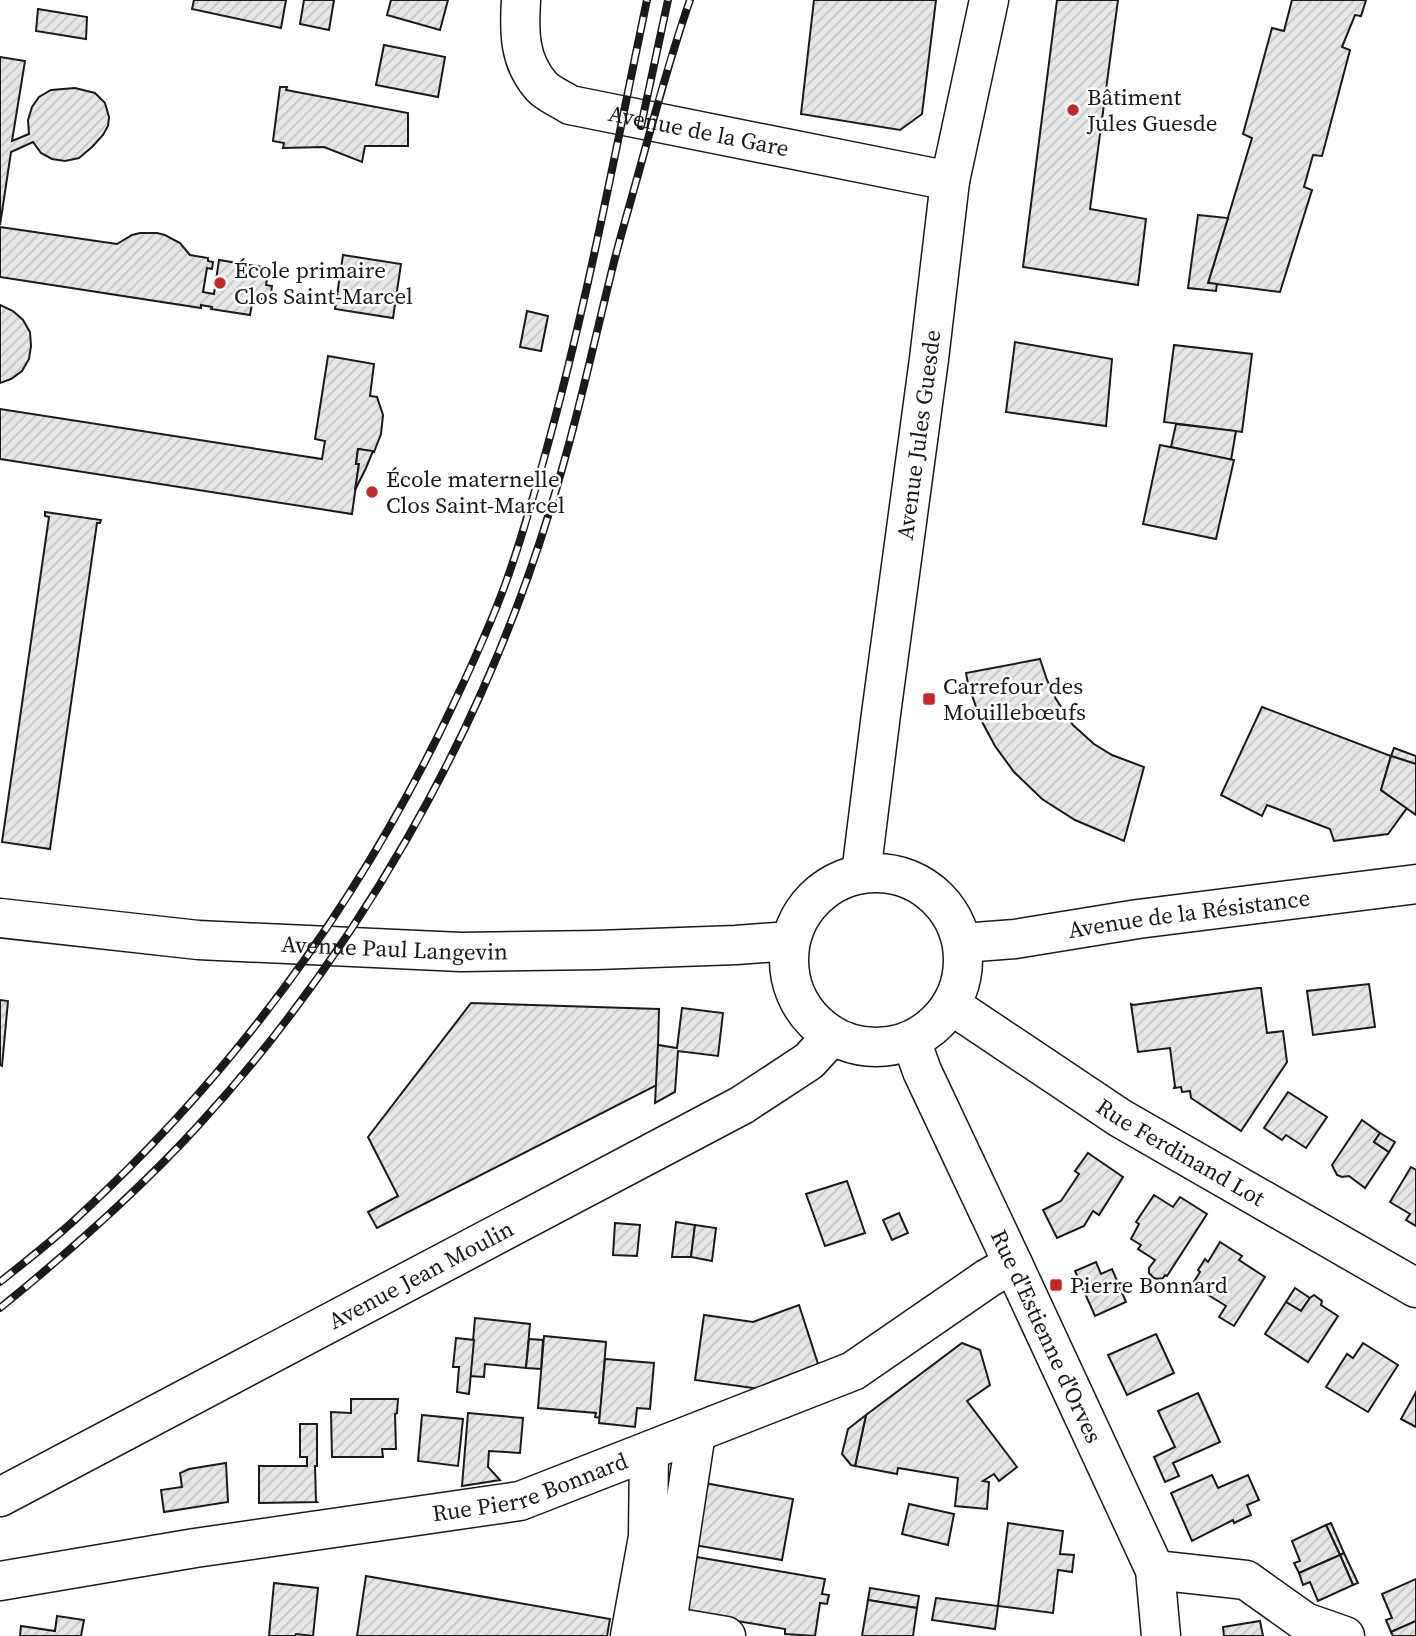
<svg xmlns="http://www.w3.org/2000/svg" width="1416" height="1636" font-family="'Source Serif 4',serif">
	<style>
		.building { fill: url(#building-hatch); stroke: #1a1a1a; stroke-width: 2 }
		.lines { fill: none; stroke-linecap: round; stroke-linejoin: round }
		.minor-casing { stroke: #1a1a1a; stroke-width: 41 }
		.major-casing { stroke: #1a1a1a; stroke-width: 41 }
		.minor { stroke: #fff; stroke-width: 38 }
		.major { stroke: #fff; stroke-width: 38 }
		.rail-casing { stroke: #1a1a1a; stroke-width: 8 }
		.rail { stroke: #fff; stroke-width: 5; stroke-dasharray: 16; stroke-linecap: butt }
		.poi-dot { fill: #c62828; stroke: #fff; stroke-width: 2.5 }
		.labels { text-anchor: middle; stroke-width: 5; stroke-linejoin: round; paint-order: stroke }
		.poi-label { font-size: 23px; fill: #1a1a1a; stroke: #fff; text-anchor: start }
		.street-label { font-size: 23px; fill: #1a1a1a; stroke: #fff }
	</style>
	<defs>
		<pattern id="building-hatch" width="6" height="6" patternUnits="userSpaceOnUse" patternTransform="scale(1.75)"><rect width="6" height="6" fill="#e6e6e6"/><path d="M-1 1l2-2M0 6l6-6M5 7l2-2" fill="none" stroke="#c5c5c5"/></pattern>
	</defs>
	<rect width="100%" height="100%" fill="#fff"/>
	<g class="building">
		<polygon points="194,0 286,0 281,28 192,9"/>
		<polygon points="304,0 334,0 329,30 300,24"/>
		<polygon points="391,0 448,0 440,30 387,15"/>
		<polygon points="814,0 936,0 922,114 900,130 801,114"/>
		<polygon points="1057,0 1118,0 1090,209 1146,219 1138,285 1023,267"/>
		<polygon points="1292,0 1366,0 1361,16 1355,15 1342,47 1350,50 1322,156 1313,155 1304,187 1312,190 1280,292 1208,283 1252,138 1243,134 1272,28 1284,31"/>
		<polygon points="38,9 87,17 86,39 36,31"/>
		<polygon points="384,45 445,57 438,97 376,85"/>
		<polygon points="0,57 25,61 12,141 29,134 28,120 32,107 39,97 51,90 75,88 95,93 105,103 109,117 108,126 103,135 92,147 79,158 65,161 52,159 41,153 33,142 11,152 0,225"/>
		<polygon points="280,87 287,87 286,90 408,113 408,146 365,146 362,162 324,147 283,148 284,143 273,141"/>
		<polygon points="1198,215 1228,218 1208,283 1217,284 1216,291 1188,288"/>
		<polygon points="0,227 117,244 132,235 140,233 157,233 165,235 180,243 190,255 208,258 208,261 213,262 212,269 207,268 203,292 214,294 219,260 269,268 266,285 272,286 270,300 253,298 250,315 211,309 212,307 201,305 201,308 0,277"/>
		<polygon points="343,255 401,264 393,318 335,309"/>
		<polygon points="0,305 13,311 23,320 30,332 31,346 29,359 22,371 11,379 0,383"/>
		<polygon points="527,311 548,316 541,351 520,347"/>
		<polygon points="1015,342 1112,359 1106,426 1006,412"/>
		<polygon points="1174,345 1252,354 1242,432 1164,422"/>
		<polygon points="328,356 374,364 370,396 377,397 383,415 381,434 374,452 358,449 356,464 359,464 352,514 0,459 0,409 322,459 325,441 315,439"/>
		<polygon points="1176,424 1236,431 1231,460 1171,447"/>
		<polygon points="1160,445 1234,460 1216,539 1143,524"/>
		<polygon points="358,449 373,451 366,468 355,490 359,464 356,464"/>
		<polygon points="45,512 101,520 100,523 97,523 50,849 2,842 49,517 45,516"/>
		<polygon points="1040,659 1047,680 1056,699 1073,725 1094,744 1112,755 1144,767 1124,841 1075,820 1042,799 1014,772 995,746 980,718 968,684 966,673"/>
		<polygon points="1262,707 1391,756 1381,790 1407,808 1388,834 1334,841 1330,829 1267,805 1262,816 1221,795"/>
		<polygon points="1394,748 1416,756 1416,764 1391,756"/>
		<polygon points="1391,756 1416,764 1416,815 1381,790"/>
		<polygon points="1369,984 1375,1027 1313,1035 1307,991"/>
		<polygon points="1258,988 1261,988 1267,1033 1283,1031 1287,1062 1241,1131 1191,1098 1190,1091 1182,1092 1181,1087 1174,1088 1175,1086 1170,1048 1138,1052 1131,1004 1133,1005"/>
		<polygon points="0,1000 8,1001 2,1066 0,1065"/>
		<polygon points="471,1003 659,1009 657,1085 377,1228 368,1212 398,1196 368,1137"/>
		<polygon points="682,1008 723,1013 718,1056 678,1051 675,1092 655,1103 658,1045 677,1048"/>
		<polygon points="1288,1092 1327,1117 1306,1148 1286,1135 1282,1140 1264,1128"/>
		<polygon points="1362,1120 1380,1133 1374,1142 1389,1152 1365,1188 1349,1176 1342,1177 1337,1175 1332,1165"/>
		<polygon points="1380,1133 1395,1142 1389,1152 1374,1142"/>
		<polygon points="1088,1153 1123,1177 1099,1215 1093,1211 1084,1226 1057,1238 1043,1210 1061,1201 1079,1174 1075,1171"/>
		<polygon points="1411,1167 1416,1170 1416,1226 1406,1220 1410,1214 1390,1202"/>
		<polygon points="847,1181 865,1233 825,1246 806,1194"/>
		<polygon points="1154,1195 1173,1207 1180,1197 1207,1214 1167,1276 1165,1275 1163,1278 1158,1279 1154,1278 1149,1273 1149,1268 1155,1260 1138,1249 1141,1245 1131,1239 1139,1224 1136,1222"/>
		<polygon points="899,1213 908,1233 892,1240 883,1220"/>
		<polygon points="676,1222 695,1225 691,1257 672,1257"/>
		<polygon points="615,1223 640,1225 637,1256 613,1255"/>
		<polygon points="695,1225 716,1228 712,1261 691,1257"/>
		<polygon points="1220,1242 1242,1256 1239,1260 1265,1277 1234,1326 1219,1317 1226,1306 1192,1285 1200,1272 1198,1270 1205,1259 1208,1262"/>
		<polygon points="1096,1262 1101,1274 1112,1269 1126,1302 1095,1316 1075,1271"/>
		<polygon points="1295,1288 1310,1298 1301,1311 1286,1302"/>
		<polygon points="1314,1295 1322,1301 1321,1305 1338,1316 1308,1362 1265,1334 1286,1302 1301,1311 1310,1298"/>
		<polygon points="799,1305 819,1367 760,1389 695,1380 704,1315 753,1322"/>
		<polygon points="475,1318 530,1324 526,1368 485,1364 484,1377 470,1376"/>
		<polygon points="1156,1334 1174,1373 1127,1395 1108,1355"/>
		<polygon points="544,1336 606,1342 600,1418 595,1417 596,1413 538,1408"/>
		<polygon points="456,1338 474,1340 469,1394 457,1392 459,1367 453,1367"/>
		<polygon points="529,1339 543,1340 541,1369 526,1368"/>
		<polygon points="962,1343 980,1350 990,1385 967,1401 1017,1467 999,1481 994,1474 983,1481 989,1482 987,1509 955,1506 958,1478 898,1468 897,1474 855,1466 866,1415"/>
		<polygon points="1363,1343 1398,1365 1368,1412 1326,1387 1347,1354 1353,1358"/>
		<polygon points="605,1359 654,1363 650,1409 637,1408 635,1427 599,1423"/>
		<polygon points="1416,1392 1416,1427 1401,1419"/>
		<polygon points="1198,1393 1220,1442 1173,1463 1179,1476 1165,1482 1154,1457 1175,1447 1158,1411"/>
		<polygon points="351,1399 398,1399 397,1413 395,1414 396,1449 382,1449 383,1457 332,1457 331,1412 351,1413"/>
		<polygon points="468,1413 523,1418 520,1453 489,1451 488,1467 500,1480 462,1486"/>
		<polygon points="422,1415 463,1419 458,1466 418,1461"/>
		<polygon points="866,1415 855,1466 851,1465 842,1454 848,1429"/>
		<polygon points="300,1424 317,1424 317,1466 315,1466 316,1501 317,1502 259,1503 259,1466 307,1466 307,1457 300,1457"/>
		<polygon points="226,1463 228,1502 164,1512 161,1490 182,1487 180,1473 189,1469"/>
		<polygon points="1212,1475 1218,1488 1248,1475 1259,1500 1247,1505 1251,1515 1234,1523 1233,1520 1192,1541 1171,1493"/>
		<polygon points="699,1482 793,1499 782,1560 688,1544"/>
		<polygon points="909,1504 954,1514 948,1545 902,1534"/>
		<polygon points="1008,1523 1063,1531 1060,1554 1074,1555 1072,1572 1058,1570 1053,1613 998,1606"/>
		<polygon points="1331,1523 1344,1553 1340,1555 1326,1525"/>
		<polygon points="1326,1525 1340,1555 1299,1573 1294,1563 1300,1561 1292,1541"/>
		<polygon points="1344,1553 1358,1583 1353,1585 1340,1555"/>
		<polygon points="685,1555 825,1579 822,1594 829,1595 827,1604 820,1603 815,1636 785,1634 785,1629 707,1616 677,1616"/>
		<polygon points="1340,1555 1353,1585 1318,1601 1310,1582 1303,1585 1299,1573"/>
		<polygon points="366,1576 610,1619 607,1636 357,1636"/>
		<polygon points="1416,1579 1416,1621 1391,1632 1386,1620 1392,1618 1382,1594"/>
		<polygon points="274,1583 318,1588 313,1636 296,1634 295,1636 269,1636"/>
		<polygon points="870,1588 919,1596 917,1608 868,1600"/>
		<polygon points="936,1598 998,1606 995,1629 932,1620"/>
		<polygon points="868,1600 917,1608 913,1636 862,1636"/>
		<polygon points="57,1616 84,1620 81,1636 20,1636 21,1626 55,1631"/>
		<polygon points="1260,1621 1263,1636 1224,1636 1223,1627"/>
		<polygon points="1416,1621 1416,1636 1393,1636 1391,1632"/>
	</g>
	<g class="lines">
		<g class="minor-casing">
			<g id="minor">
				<path id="s1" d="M521,0c-2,32 -2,61 20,86 7,8 20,13 29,19l380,76"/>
				<path id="s2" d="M951,1005l169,113 296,170"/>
				<path id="s3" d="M911,1040l11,31 91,193 142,306 6,66"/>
				<polyline points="1155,1570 1246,1580 1305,1622 1345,1636"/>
				<path id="s4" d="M0,1581l195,-33 325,-47 333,-130 135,-93 25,-14"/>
				<polyline points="667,1626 726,1636"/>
				<polyline points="630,1636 648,1537 649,1451"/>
				<polyline points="665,1636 696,1433"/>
			</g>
		</g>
		<g class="major-casing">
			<g id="major">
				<circle cx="876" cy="960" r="87"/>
				<path id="s5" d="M861,874l20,-160 48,-355 21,-178 39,-181"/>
				<path id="s6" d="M0,918l198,22 263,12 136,-2 139,-5 54,-4"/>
				<path id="s7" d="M962,943l53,-4 123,-20 278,-35"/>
				<path id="s8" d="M0,1497l742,-392 67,-44 23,-25"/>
			</g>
		</g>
		<use href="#minor" class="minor"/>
		<use href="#major" class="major"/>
		<g class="rail-casing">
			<g id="rail">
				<polyline points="641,126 668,0"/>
				<path d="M0,1282c27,-22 55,-43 80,-67 158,-146 281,-315 373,-510 19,-40 38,-81 53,-123 15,-41 27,-84 39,-127 42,-150 70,-303 102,-455"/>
				<path d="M0,1308c69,-56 136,-115 196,-180 159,-173 284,-390 353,-615 25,-80 43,-162 63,-243 7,-29 16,-59 24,-88 17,-61 33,-122 54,-182"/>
			</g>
		</g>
		<use href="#rail" class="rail"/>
	</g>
	<g class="poi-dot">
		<circle cx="1073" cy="110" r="7"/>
		<circle cx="220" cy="283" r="7"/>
		<circle cx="372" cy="492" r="7"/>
		<rect x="922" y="692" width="14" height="14" rx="3.5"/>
		<rect x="1049" y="1278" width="14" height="14" rx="3.5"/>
	</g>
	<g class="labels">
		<g class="poi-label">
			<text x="1087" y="105">Bâtiment<tspan x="1087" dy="26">Jules Guesde</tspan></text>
			<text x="234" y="278">École primaire<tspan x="234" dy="26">Clos Saint-Marcel</tspan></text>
			<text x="386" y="487">École maternelle<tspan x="386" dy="26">Clos Saint-Marcel</tspan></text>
			<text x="943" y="694">Carrefour des<tspan x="943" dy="26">Mouillebœufs</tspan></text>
			<text x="1070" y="1293">Pierre Bonnard</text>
		</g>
		<g class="street-label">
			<text dy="8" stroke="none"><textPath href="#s1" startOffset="257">Avenue de la Gare</textPath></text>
			<text dy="8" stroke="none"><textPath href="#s5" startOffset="443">Avenue Jules Guesde</textPath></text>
			<text dy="8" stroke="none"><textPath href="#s7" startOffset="229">Avenue de la Résistance</textPath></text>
			<text dy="8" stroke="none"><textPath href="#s6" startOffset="396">Avenue Paul Langevin</textPath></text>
			<text dy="8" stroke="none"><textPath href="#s2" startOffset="273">Rue Ferdinand Lot</textPath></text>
			<text dy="8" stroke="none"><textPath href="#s8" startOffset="476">Avenue Jean Moulin</textPath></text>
			<text dy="8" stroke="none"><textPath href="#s3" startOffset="326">Rue d'Estienne d'Orves</textPath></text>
			<text dy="8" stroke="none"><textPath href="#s4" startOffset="539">Rue Pierre Bonnard</textPath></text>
		</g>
	</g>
</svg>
